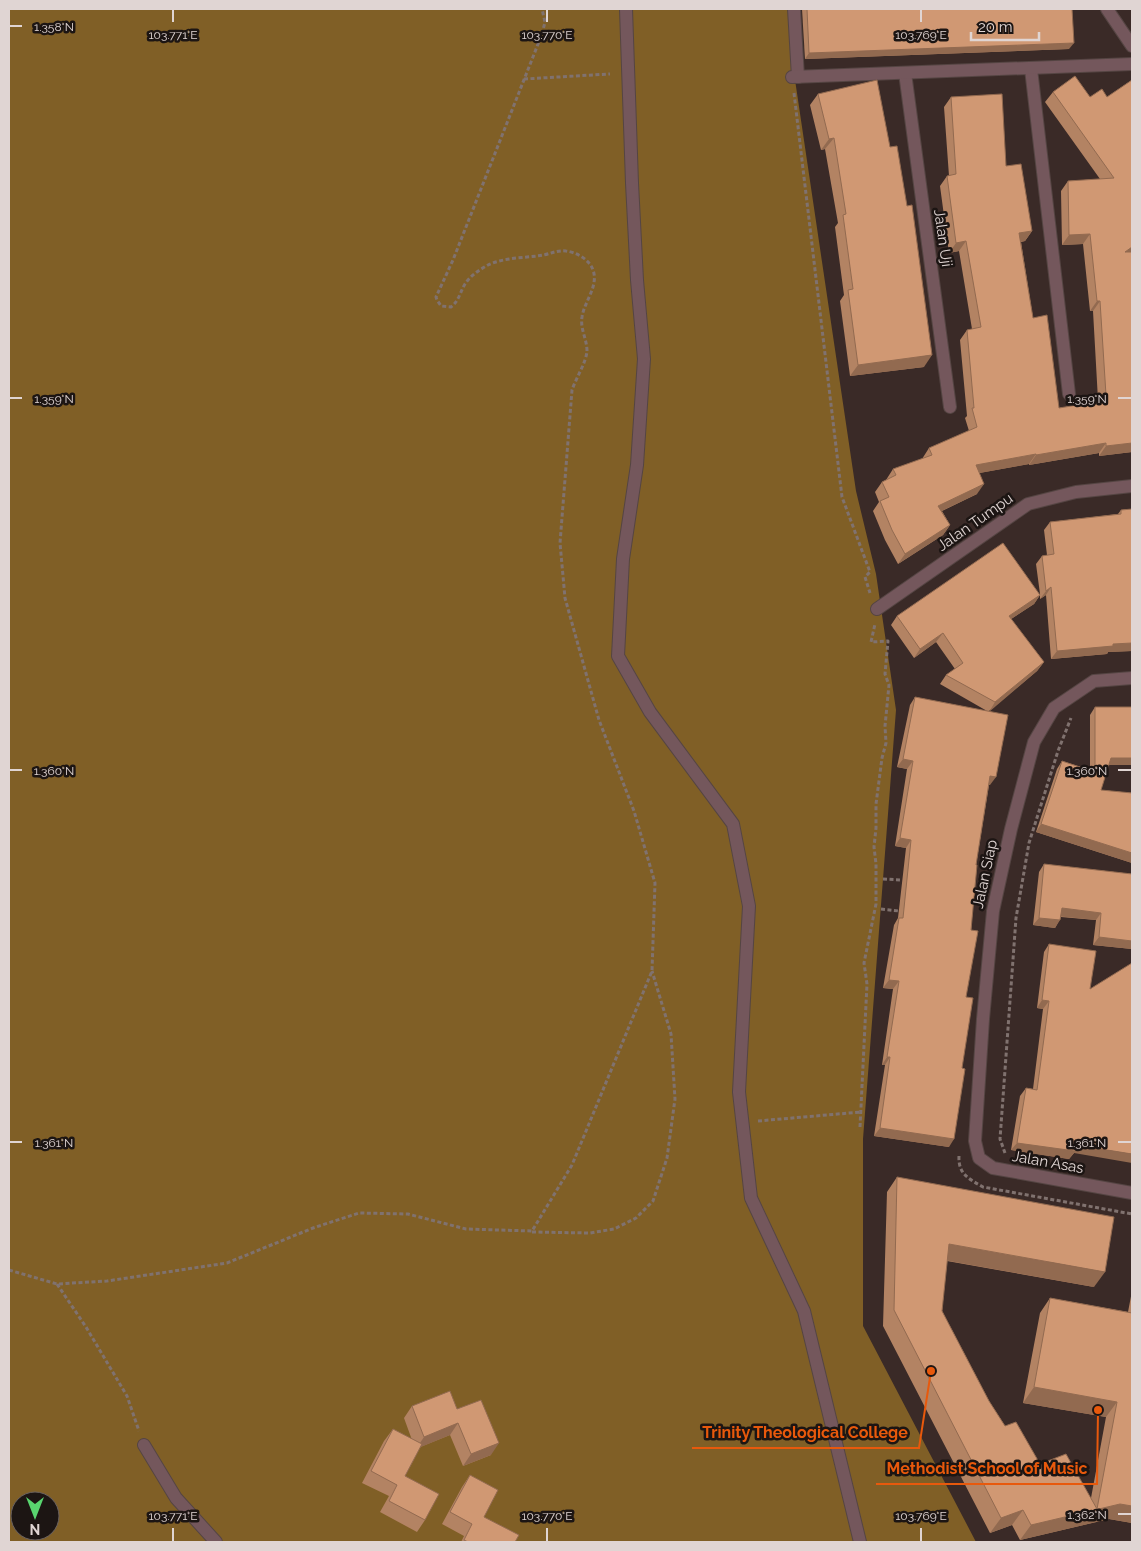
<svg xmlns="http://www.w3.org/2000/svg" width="1141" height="1551" font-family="Raleway,sans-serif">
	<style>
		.forest { fill: #805f26; fill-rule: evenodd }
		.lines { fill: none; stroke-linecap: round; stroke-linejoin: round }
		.minor-casing { stroke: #554543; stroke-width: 14 }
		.path { stroke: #80726f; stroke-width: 3; stroke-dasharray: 4 2.5; stroke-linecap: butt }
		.minor { stroke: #74575c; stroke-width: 12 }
		.wall { fill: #b38363 }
		.shaded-wall { fill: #926a50 }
		.building { fill: #d09873; stroke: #926a50 }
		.ticks { fill: none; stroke: #e0d5d3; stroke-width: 2 }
		.labels { text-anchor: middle; stroke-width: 5; stroke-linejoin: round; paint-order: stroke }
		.street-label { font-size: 15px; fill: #e0d5d3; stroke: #1c1513 }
		.ticks-label { font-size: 12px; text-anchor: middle; fill: #e0d5d3; stroke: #1c1513; stroke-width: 5; stroke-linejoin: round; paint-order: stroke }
		.leader { fill: none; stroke: #e8590c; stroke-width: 2 }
		.callout-dot { fill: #e8590c; stroke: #1c1513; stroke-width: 2 }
		.callout-label { font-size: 16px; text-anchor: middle; font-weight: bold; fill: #e8590c; stroke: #1c1513; stroke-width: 5; stroke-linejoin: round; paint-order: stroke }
	</style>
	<rect width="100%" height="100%" fill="#3a2a27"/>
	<path class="forest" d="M9,9h780l5,64 62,418 20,83 20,136 -33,429v187l113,216h-967zM20,1501h30v30h-30z"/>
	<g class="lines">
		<g class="minor-casing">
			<g id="minor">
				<polyline points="626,9 632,183 637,280 644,359 637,465 623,559 618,656 650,712 733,824 749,906 739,1092 751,1198 804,1311 860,1542"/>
				<polyline points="794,9 798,77"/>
				<polyline points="1107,9 1132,46"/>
				<polyline points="1031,69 1069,394"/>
				<polyline points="905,73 950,407"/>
				<polyline points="792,77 1132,64"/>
				<polyline points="877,609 1028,504 1076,492 1132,486"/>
				<polyline points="1132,678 1094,681 1054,708 1034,742 1011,829 993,911 983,1019 975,1141 979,1158 993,1168 1132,1193"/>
				<polyline points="144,1445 176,1498 216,1542"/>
			</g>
		</g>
		<g class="path">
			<polyline points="524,79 610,74"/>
			<polyline points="794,93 842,497 870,572 865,577 870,593"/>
			<polyline points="883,879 902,880"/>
			<polyline points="881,909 899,911"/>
			<polyline points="758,1121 861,1112"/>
			<polyline points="860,1127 867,984 864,963 876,904 876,864 874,847 876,828 876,804 882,758 886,743 885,726 889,685 885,674 888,641 871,642 875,624"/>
			<polyline points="1005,1153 1000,1139 1016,918 1029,843 1058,751 1071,718"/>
			<path d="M959,1156c-1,18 10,23 24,31l149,27"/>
			<polyline points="532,1232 590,1233 614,1229 636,1218 653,1201 667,1158 675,1099 671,1034 652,971"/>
			<path d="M9,1270l48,14 50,-3 120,-18 86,-35 46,-15 49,1 58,15 66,2 40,-66 80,-194 3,-88 -21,-72 -35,-91 -34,-122 -5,-55 12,-153c4,-12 14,-27 15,-39 0,-12 -7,-22 -5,-34 2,-15 17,-31 11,-47 -3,-10 -17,-18 -27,-19 -8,-1 -14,2 -22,4 -18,3 -39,2 -56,10 -9,5 -18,11 -23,19 -5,8 -6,17 -14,23l-10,-1 -4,-6 -1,-3 17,-37 89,-226 3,-12 -3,-13"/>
			<polyline points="57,1284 86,1327 127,1396 139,1431"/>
		</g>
		<use href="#minor" class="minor"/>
	</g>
	<g class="wall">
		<polygon points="802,9 1072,9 1069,49 805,59"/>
		<polygon points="1132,80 1132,452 1099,456 1099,453 1029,465 1029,464 979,473 977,494 942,511 950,525 943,535 898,564 885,540 873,511 879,502 875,492 882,482 886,480 893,469 922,459 929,448 969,431 965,418 967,416 960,340 967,330 972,329 959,251 949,253 940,186 947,176 949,176 944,107 951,97 1006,166 1032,231 1025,241 1021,242 1033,318 1059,408 1097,402 1098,400 1093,311 1090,311 1083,244 1062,245 1061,191 1068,181 1100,179 1045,102 1053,92 1090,97 1107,97"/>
		<polygon points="818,94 924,367 850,376 840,301 844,295 835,227 838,223 825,149 821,150 810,105"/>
		<polygon points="1132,509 1132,651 1108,652 1107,654 1051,659 1046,595 1040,599 1040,595 1034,604 1011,619 1044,662 1037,671 989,711 990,785 989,785 976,865 966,997 949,1147 874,1136 885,1065 882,1065 893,989 883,988 894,925 898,918 906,848 895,846 907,769 897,767 910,705 915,697 987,711 940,684 946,675 955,669 936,642 914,658 891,625 897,616 1040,594 1036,564 1042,556 1047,555 1044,530 1050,522 1118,514 1121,510"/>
		<polygon points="1095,707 1132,765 1108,765 1101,790 1132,793 1132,863 1036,832 1057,769 1062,761 1090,770 1090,715"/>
		<polygon points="1044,864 1132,874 1132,949 1093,945 1096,920 1061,917 1055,928 1033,925 1039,872"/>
		<polygon points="1049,944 1090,989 1074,1153 1069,1159 1011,1150 1020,1096 1026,1088 1033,1089 1043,1009 1037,1008 1044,952"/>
		<polygon points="897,1177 1094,1287 947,1261 942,1311 989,1401 1005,1426 1040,1464 1091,1498 1106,1417 1023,1403 1040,1313 1050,1298 1128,1312 1132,1291 1132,1523 1109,1519 1020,1540 1012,1525 990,1533 883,1326 887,1192"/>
		<polygon points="412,1406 457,1409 491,1455 463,1466 450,1435 420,1447 405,1476 425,1520 417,1532 380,1512 389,1496 362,1483 384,1441 393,1429 412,1440 404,1418"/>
		<polygon points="470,1475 484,1517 515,1542 461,1542 464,1536 442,1524 462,1487"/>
	</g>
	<g class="shaded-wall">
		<polygon points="1074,43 1069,49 805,59 809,53"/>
		<polygon points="834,138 825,149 821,150 829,139"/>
		<polygon points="1032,231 1025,241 1012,243 1019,233"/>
		<polygon points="1090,234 1083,244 1062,245 1069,235"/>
		<polygon points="966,241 959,251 949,253 956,243"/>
		<polygon points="1132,247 1132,253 1125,252"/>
		<polygon points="1097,301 1100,301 1093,311 1090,311"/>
		<polygon points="932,355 924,367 850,376 858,365"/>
		<polygon points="1106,443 1099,453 1029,465 1036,455"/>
		<polygon points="1132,443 1132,452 1099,456 1106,446"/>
		<polygon points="1036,454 1029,464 969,475 976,465"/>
		<polygon points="984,484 977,494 931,516 938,506"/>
		<polygon points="950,525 943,535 898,564 905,554"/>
		<polygon points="1051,587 1046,595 1040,599 1046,591"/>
		<polygon points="1040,595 1034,604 1002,625 1009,616"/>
		<polygon points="943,633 936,642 914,658 920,649"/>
		<polygon points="1132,643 1132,651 1108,652 1107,654 1051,659 1057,651 1113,644"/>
		<polygon points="1044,662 1037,671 989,712 995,702"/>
		<polygon points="1111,758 1132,758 1132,765 1106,765"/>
		<polygon points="903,759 913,761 907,769 897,767"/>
		<polygon points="990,776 996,777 990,785 985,784"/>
		<polygon points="1041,824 1132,853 1132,863 1036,832"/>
		<polygon points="900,838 911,840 906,848 895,846"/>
		<polygon points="1062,908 1101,913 1096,920 1056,916"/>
		<polygon points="1039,918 1060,920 1055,928 1033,925"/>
		<polygon points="1099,937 1132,941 1132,949 1093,945"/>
		<polygon points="889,980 899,981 893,989 883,988"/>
		<polygon points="1042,1000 1049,1001 1043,1009 1037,1008"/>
		<polygon points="887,1057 890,1057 885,1065 882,1065"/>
		<polygon points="880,1128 954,1139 949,1147 874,1136"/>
		<polygon points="1017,1143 1076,1145 1132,1154 1132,1163 1074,1153 1069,1159 1011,1150"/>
		<polygon points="949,1244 1105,1272 1094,1287 938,1259"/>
		<polygon points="1034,1387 1117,1402 1106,1417 1023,1403"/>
		<polygon points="458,1423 450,1435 416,1449 424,1437"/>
		<polygon points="499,1443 491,1455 463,1466 471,1454"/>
		<polygon points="1120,1504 1132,1506 1132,1523 1109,1519 1020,1540 1031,1525"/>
		<polygon points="1023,1510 1012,1525 990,1533 1001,1518"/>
	</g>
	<g class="building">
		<polygon points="807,9 1072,9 1074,43 809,53"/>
		<polygon points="1075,76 1090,97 1102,89 1107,97 1132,80 1132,247 1125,252 1132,252 1132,443 1106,446 1106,443 1036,455 1036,454 976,465 984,484 938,506 950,525 905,554 892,530 880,501 889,497 882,482 896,475 893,469 932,455 929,448 977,427 972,408 974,408 967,330 981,327 966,241 956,243 947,176 956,174 951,97 1002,94 1006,166 1021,164 1032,231 1019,233 1033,318 1047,315 1059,408 1102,401 1101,396 1106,395 1100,301 1097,301 1090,234 1069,235 1068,181 1114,178 1053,92"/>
		<polygon points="877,80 890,147 897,146 907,206 912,205 932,355 858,365 848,290 853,289 843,215 846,214 834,138 829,139 818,94"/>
		<polygon points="1132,509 1132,643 1113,644 1113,646 1057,651 1051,587 1046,591 1042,556 1054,554 1050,522 1121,514 1121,510"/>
		<polygon points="1003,543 1040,595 1009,616 1044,662 995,702 946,675 963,663 943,633 920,649 897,616"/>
		<polygon points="915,697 1008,715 996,777 990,776 976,865 977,865 971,930 978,931 966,997 973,998 962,1068 965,1069 954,1139 880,1128 890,1057 887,1057 899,981 889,980 899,918 903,918 911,840 900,838 913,761 903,759"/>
		<polygon points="1095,707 1132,707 1132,758 1111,758 1101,790 1132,793 1132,853 1041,824 1062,761 1095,772"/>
		<polygon points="1044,864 1132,874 1132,941 1099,937 1101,913 1062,908 1060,920 1039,918"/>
		<polygon points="1049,944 1096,951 1090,989 1132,963 1132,1154 1076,1145 1075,1151 1017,1143 1026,1088 1037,1090 1049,1001 1042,1000"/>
		<polygon points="897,1177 1114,1217 1105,1272 949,1244 942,1311 989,1401 1005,1426 1016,1422 1040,1464 1066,1454 1097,1509 1117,1402 1034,1387 1050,1298 1132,1313 1132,1506 1120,1504 1031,1525 1023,1510 1001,1518 894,1310"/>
		<polygon points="450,1391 457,1409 481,1400 499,1443 471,1454 458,1423 424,1437 412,1406"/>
		<polygon points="393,1429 422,1444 405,1476 439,1494 425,1520 389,1501 397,1485 371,1471"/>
		<polygon points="470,1475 498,1490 484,1517 519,1535 515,1542 468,1542 464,1540 472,1524 450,1512"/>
	</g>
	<path class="ticks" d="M173,10v12M547,10v12M921,10v12M10,26h12M10,398h12M1118,398h13M10,770h12M1118,770h13M10,1142h12M1118,1142h13M1118,1514h13M173,1528v13M547,1528v13M921,1528v13"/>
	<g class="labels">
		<g class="street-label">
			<text transform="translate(943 238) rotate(82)" y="5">Jalan Uji</text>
			<text transform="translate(975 522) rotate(-35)" y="5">Jalan Tumpu</text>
			<text transform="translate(985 874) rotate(-78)" y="5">Jalan Siap</text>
			<text transform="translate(1048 1162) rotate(10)" y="5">Jalan Asas</text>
		</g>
	</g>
	<g class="ticks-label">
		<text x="54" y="31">1.358°N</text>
		<text x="173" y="39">103.771°E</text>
		<text x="547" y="39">103.770°E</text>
		<text x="921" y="39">103.769°E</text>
		<text x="1087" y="403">1.359°N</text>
		<text x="54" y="403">1.359°N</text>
		<text x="1087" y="775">1.360°N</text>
		<text x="54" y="775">1.360°N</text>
		<text x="54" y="1147">1.361°N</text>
		<text x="1087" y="1147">1.361°N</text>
		<text x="1087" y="1519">1.362°N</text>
		<text x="173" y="1520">103.771°E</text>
		<text x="547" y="1520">103.770°E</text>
		<text x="921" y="1520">103.769°E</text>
	</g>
	<path class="leader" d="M931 1371L919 1448H692M1098 1410L1097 1484H876"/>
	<g class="callout-dot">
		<circle cx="931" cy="1371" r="5"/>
		<circle cx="1098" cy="1410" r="5"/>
	</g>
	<g class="callout-label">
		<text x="805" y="1438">Trinity Theological College</text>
		<text x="987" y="1474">Methodist School of Music</text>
	</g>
	<rect width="1141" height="1551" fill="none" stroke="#e0d5d3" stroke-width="20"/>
	<g transform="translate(35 1516) rotate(180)"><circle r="24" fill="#1c1513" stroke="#6a6260"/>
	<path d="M0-4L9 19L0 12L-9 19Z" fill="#59d56f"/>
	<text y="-8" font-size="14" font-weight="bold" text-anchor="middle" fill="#e0d5d3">N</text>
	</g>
	<path d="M971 32v8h68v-8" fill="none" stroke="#e0d5d3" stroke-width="2.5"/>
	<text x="978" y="32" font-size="15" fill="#e0d5d3" stroke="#1c1513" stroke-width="4" paint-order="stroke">20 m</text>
</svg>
